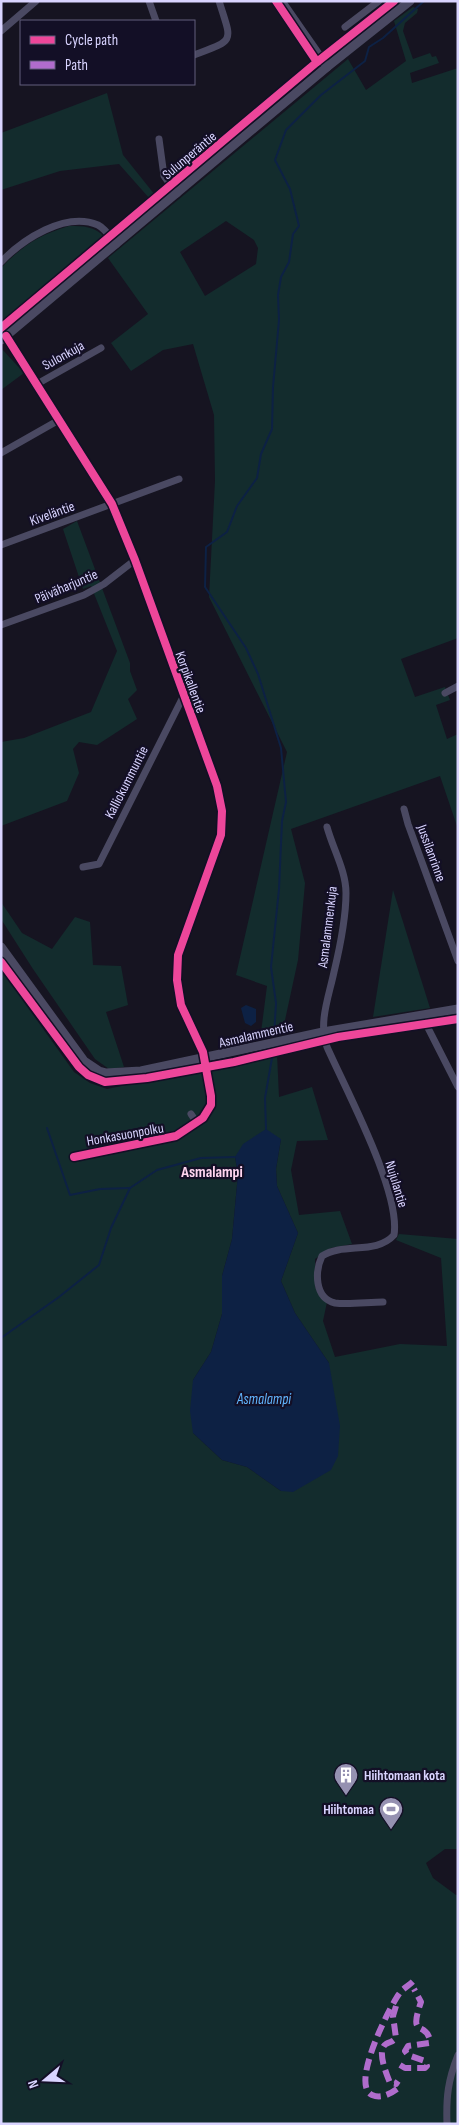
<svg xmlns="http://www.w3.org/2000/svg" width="459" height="2125" font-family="'Sofia Sans Condensed',sans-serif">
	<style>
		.green { fill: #132c2d; fill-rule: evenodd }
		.water { fill: #0d2144 }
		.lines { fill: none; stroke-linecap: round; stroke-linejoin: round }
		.stream { stroke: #0d2144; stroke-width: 2 }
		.minor { stroke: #4a4962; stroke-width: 7 }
		.tertiary { stroke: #4a4962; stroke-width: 9 }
		.quiet { stroke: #b06ccc; stroke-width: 6; stroke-dasharray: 12 6; stroke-linecap: butt }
		.cycleway-casing { stroke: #130f26; stroke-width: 11 }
		.cycleway { stroke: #ed469a; stroke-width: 8 }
		.labels { text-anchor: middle; stroke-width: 4.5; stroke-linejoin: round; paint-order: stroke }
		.street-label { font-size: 14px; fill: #d9d4ff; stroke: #130f26 }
		.poi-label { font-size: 14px; font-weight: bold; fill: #d9d4ff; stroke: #130f26; text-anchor: start }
		.water-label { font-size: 15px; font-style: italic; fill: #62b6ff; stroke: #130f26 }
		.quarter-label { font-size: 16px; font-weight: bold; fill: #ffd6f0; stroke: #130f26 }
	</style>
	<rect width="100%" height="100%" fill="#161421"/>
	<g class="green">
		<path d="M413,7l5,2 -1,4 -12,10 -2,8 10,28 17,-6 2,4 4,-1 3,7 -29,10 2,10 46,-15v570l-57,21 14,38 30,-10 5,13 -14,5 11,34 11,-5v95l-18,-53 -149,53 14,54 -7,77 -16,74 -22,6 7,-54 -31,-11 51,-223 -78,-155 6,-116 -1,-66 -21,-71 -30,6 -32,21 -20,-28 37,-29 -40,-56 240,-199 18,31 40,-29 -12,-40zM226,221l28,19 4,8 -2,16 -51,32 -25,-44z"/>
		<polygon points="107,93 123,155 155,195 150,199 119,164 60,171 1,190 1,133"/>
		<path d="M69,226c14,0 26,0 35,11l-103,85v-54c21,-22 38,-33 68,-42z"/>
		<polygon points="1,348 24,373 1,390"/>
		<polygon points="77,521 130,663 130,671 137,690 128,699 137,719 97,745 79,742 73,749 79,773 67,801 1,826 1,742 24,738 91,712 117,651 91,586 83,589 63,529"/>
		<polygon points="393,890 430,1008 373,1017"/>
		<polygon points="1,902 22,933 52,949 75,917 90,922 93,965 121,966 128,1005 106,1012 124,1067 109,1069 95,1059 33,969 1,919"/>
		<path d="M1,970l73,102 16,11 17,6 170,-35 2,43 33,-10 16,53 -31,1 -6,29 8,45 41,-4 12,33 -21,4 -16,11v28l12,15 -4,19 12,36 65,-13 47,2 -6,-88 -45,-18 3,-6 59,5v610h-13l-19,14 7,15 23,17h2v229h-457zM281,1139l-5,30 1,17 21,47 -17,48 14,32 34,50 -48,128 -34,-24 -25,-7 -29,-27v-53l18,-28 11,-38v-38l10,-37 6,-65 -3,-17z"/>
	</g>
	<g class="water">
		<polygon points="246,1005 256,1009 256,1022 251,1026 245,1023 241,1008"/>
		<polygon points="266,1129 281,1139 276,1169 277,1186 298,1233 281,1281 295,1313 329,1363 340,1426 338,1456 331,1470 293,1492 281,1491 247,1467 222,1460 193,1433 190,1411 193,1380 211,1352 222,1314 222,1276 232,1239 238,1174 235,1157 243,1144"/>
	</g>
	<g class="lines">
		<g class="stream">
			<polyline points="274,1036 276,1003 271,967 279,889 282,821 286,802 281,748 258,674 246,648 205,587 206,547 227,532 237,506 257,478 261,454 272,429 273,387 279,320 278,295 281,277 289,262 293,234 299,226 290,189 275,160 286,130 321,95 365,61 369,47 383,38 424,1"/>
			<polyline points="47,1128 70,1195 100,1189 130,1188"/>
			<polyline points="266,1129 265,1098 272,1058"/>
			<polyline points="1,1338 59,1297 99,1265 111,1228 130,1188 157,1170 201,1158 235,1157"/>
		</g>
		<g class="minor">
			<polyline points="149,1 156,21"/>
			<polyline points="345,27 379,1"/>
			<polyline points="1,31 36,1"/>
			<path d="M194,55c42,-16 38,-12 25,-54"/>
			<polyline points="159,139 164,176 177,194"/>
			<path d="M1,262c21,-22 64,-51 97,-37 8,4 13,13 18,20"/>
			<polyline points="6,336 112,504 135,560 217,786 222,811 221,835 178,955 177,980 181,1005 203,1052 211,1096 211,1105 203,1118 176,1136 74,1157"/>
			<polyline points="37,384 101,348"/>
			<polyline points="1,453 59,420"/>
			<polyline points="1,545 179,479"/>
			<polyline points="1,625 84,595 104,584 135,560"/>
			<polyline points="445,693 458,686"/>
			<polyline points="404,809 408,824 458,961"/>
			<path d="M327,827c6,22 19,44 19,66 0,26 -6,54 -12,79 -5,24 -16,51 -7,75 19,43 74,145 67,188 -18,20 -50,7 -72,21 -7,15 -8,42 13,47 13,2 34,-1 48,-1"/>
			<polyline points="83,867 99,864 183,697"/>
			<polyline points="425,1015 426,1024 458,1087"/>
			<polyline points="191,1114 197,1123"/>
			<path d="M447,2124c-1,-27 1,-44 11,-69"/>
		</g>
		<g class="tertiary">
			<polyline points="281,1 327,67"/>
			<polyline points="1,340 327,67 410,1"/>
			<polyline points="1,947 84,1061 99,1071 106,1073 141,1071 323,1032 458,1009"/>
		</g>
		<g class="quiet">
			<path d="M396,2006l-3,10 3,22c-4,5 -6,3 -10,6 -10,6 1,31 4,39l6,1 2,-3"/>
			<path d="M400,2065l5,3h20l2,-2 -2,-5 -17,-6 -3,-4 3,-5 21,-3 1,-3c-5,-20 -22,-1 -9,-38l-7,-13"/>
			<path d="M397,2089c-7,5 -16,10 -25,6 -22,-10 17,-87 27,-101 5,-7 12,-9 17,-16"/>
		</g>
		<g class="cycleway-casing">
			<g id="cycleway">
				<polyline points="276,1 317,62"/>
				<polyline points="1,328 317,62 394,1"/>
				<polyline points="6,336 112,504 135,560 217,786 222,811 221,835 178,955 177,980 181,1005 203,1052 211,1096 211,1105 203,1118 176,1136 74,1157"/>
				<polyline points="1,962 79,1067 88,1075 105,1082 147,1078 234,1062 338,1037 458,1019"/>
			</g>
		</g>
		<use href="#cycleway" class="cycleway"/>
	</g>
	<defs>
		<g id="building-pin" transform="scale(1.25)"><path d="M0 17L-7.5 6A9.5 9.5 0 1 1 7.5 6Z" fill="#9591b1" stroke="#130f26"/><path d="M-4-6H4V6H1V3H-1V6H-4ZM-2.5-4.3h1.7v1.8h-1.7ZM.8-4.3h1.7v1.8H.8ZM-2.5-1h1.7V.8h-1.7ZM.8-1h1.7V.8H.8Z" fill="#fff"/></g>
		<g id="stadium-pin" transform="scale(1.25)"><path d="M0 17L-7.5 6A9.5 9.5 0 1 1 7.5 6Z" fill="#9591b1" stroke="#130f26"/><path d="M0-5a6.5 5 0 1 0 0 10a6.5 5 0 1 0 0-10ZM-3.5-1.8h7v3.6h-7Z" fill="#fff"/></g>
	</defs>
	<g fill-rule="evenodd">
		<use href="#building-pin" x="346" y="1775"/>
		<use href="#stadium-pin" x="391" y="1809"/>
	</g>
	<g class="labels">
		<g class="street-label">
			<text transform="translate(189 155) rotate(-40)" y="5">Sulunperäntie</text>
			<text transform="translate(63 355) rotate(-29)" y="5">Sulonkuja</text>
			<text transform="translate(52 513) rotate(-20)" y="5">Kiveläntie</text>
			<text transform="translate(66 586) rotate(-23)" y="5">Päiväharjuntie</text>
			<text transform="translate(191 682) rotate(70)" y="5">Korpikallentie</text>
			<text transform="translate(126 782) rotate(-63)" y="5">Kalliokummuntie</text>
			<text transform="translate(432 853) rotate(70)" y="5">Jussilanrinne</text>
			<text transform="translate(327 927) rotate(-83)" y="5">Asmalammenkuja</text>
			<text transform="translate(256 1034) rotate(-13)" y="5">Asmalammentie</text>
			<text transform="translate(125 1134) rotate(-10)" y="5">Honkasuonpolku</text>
			<text transform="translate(397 1184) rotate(73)" y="5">Nujulantie</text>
		</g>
		<g class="poi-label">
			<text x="364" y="1780">Hiihtomaan kota</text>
			<text x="374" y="1814" text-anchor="end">Hiihtomaa</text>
		</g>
		<g class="water-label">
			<text x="264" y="1404">Asmalampi</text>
		</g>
		<g class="quarter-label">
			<text x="212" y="1177">Asmalampi</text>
		</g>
	</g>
	<rect width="459" height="2125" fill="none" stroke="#d9d4ff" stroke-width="5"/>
	<rect x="20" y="20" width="175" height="65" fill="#130f26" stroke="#625e7d"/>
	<rect x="30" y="36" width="25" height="8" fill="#ed469a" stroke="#625e7d"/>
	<text x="65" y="45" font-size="15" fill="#d9d4ff">Cycle path</text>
	<rect x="30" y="61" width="25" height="8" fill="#b06ccc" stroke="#625e7d"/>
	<text x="65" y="70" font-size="15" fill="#d9d4ff">Path</text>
	<g transform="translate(45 2080) rotate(251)" stroke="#130f26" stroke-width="4" paint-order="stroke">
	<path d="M0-4L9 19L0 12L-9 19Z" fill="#d9d4ff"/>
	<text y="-8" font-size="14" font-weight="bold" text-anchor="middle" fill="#d9d4ff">N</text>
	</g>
</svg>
